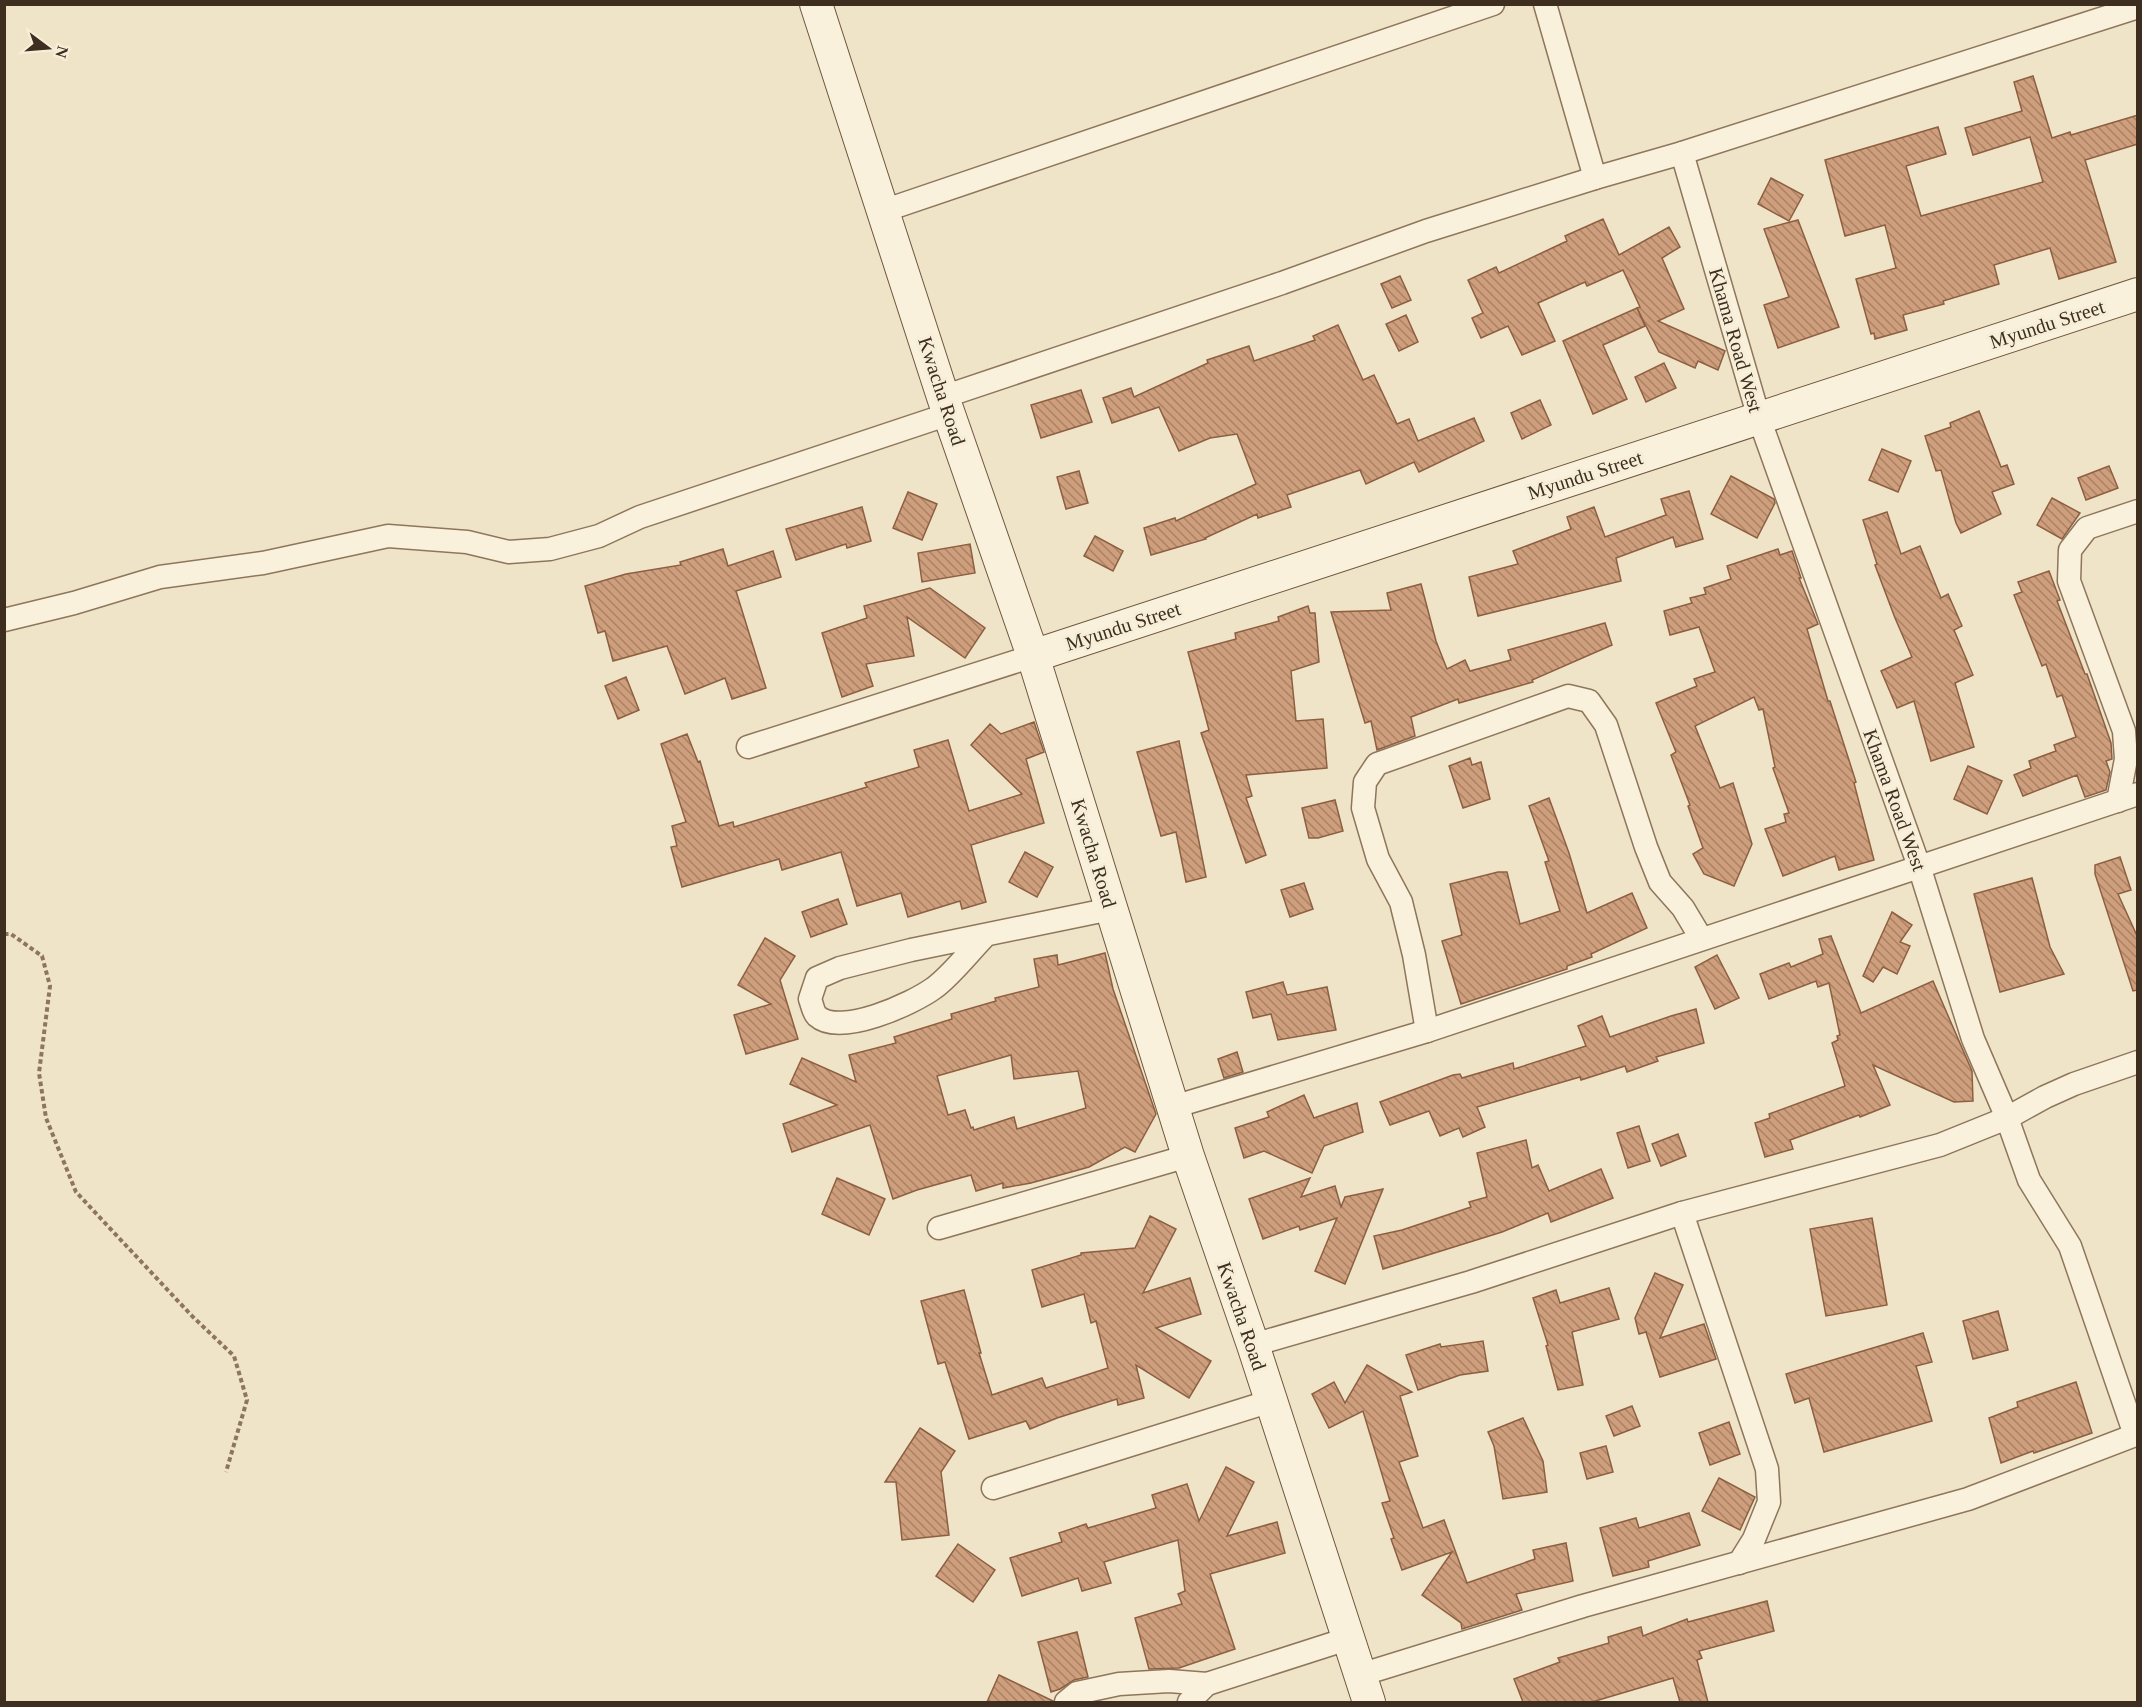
<svg xmlns="http://www.w3.org/2000/svg" width="2142" height="1707" font-family="Georgia,serif">
	<style>
		.building { fill: url(#building-back-hatch); stroke: #8d5f41; stroke-width: 1.5; fill-rule: evenodd }
		.lines { fill: none; stroke-linecap: round; stroke-linejoin: round }
		.street-casing { stroke: #8d765c; stroke-width: 25 }
		.secondary-casing { stroke: #6f573f; stroke-width: 34 }
		.path { stroke: #8d765c; stroke-width: 4; stroke-dasharray: 4.5 3; stroke-linecap: butt }
		.street { stroke: #faf1dc; stroke-width: 22 }
		.secondary { stroke: #faf1dc; stroke-width: 32 }
		.labels { text-anchor: middle; stroke-width: 6; stroke-linejoin: round; paint-order: stroke }
		.street-label { font-size: 20px; fill: #3d2e20; stroke: #f7eed8 }
	</style>
	<defs>
		<pattern id="building-back-hatch" width="6" height="6" patternUnits="userSpaceOnUse" patternTransform="scale(1.5)"><rect width="6" height="6" fill="#cf9f7d"/><path d="M-1 5l2 2M0 0l6 6M5-1l2 2" fill="none" stroke="#a98266"/></pattern>
	</defs>
	<rect width="100%" height="100%" fill="#f0e4c8"/>
	<g class="building">
		<polygon points="2033,76 2052,138 2070,132 2071,135 2138,115 2138,144 2085,160 2116,262 2059,279 2050,248 1994,265 1999,284 1943,301 1944,304 1903,315 1907,330 1875,339 1874,333 1871,334 1856,279 1896,268 1885,225 1845,236 1825,160 1938,127 1946,154 1906,166 1921,216 2043,182 2030,137 1973,155 1965,128 2022,111 2014,82"/>
		<polygon points="1771,178 1803,195 1789,221 1758,204"/>
		<polygon points="1603,219 1619,255 1669,227 1680,247 1662,258 1684,309 1658,321 1725,351 1718,370 1698,361 1695,368 1659,352 1637,308 1640,307 1623,270 1587,286 1585,282 1538,303 1555,341 1522,355 1508,326 1481,338 1472,318 1483,313 1468,280 1496,267 1499,273 1567,241 1565,236"/>
		<polygon points="1798,220 1839,327 1778,348 1764,305 1789,297 1764,229"/>
		<polygon points="1400,276 1411,300 1392,308 1381,284"/>
		<polygon points="1637,308 1645,326 1603,345 1627,399 1593,414 1563,341"/>
		<polygon points="1406,315 1418,342 1399,351 1386,324"/>
		<polygon points="1338,325 1363,380 1374,375 1397,424 1409,419 1418,441 1474,418 1484,441 1419,472 1414,462 1366,484 1360,470 1287,495 1291,507 1258,518 1257,514 1205,538 1206,539 1151,555 1144,528 1175,518 1176,521 1256,484 1237,434 1210,438 1179,451 1159,407 1112,423 1103,398 1131,388 1134,397 1208,363 1207,360 1249,346 1254,361 1315,340 1313,336"/>
		<polygon points="1664,363 1676,388 1646,402 1635,377"/>
		<polygon points="1081,390 1092,422 1041,438 1031,405"/>
		<polygon points="1540,400 1551,425 1522,439 1511,413"/>
		<polygon points="1979,411 2001,467 2007,465 2014,484 1992,492 2001,514 1961,533 1956,523 1941,470 1936,471 1925,436 1951,427 1950,423"/>
		<polygon points="1882,449 1911,461 1898,492 1869,480"/>
		<polygon points="2109,466 2118,488 2086,500 2078,478"/>
		<polygon points="1079,471 1088,503 1066,509 1057,477"/>
		<polygon points="1731,476 1774,499 1775,503 1757,538 1711,514"/>
		<polygon points="1689,491 1703,539 1676,547 1673,537 1616,558 1621,581 1478,616 1469,577 1518,564 1513,551 1571,529 1567,517 1594,507 1605,537 1666,515 1661,499"/>
		<polygon points="908,492 937,504 922,540 893,528"/>
		<polygon points="2052,498 2080,513 2062,539 2037,525"/>
		<polygon points="862,507 871,541 847,548 846,544 796,560 786,529"/>
		<polygon points="1887,512 1901,554 1920,546 1941,598 1948,594 1962,626 1954,630 1973,675 1955,683 1974,747 1931,761 1914,701 1897,708 1881,671 1912,657 1895,618 1875,565 1877,564 1863,520"/>
		<polygon points="1095,536 1123,551 1113,571 1084,556"/>
		<polygon points="970,544 975,573 922,582 918,553"/>
		<polygon points="723,549 728,566 773,551 781,577 736,591 766,688 732,699 725,678 685,694 667,646 613,661 605,631 598,633 585,586 626,574 681,565 680,562"/>
		<polygon points="1778,549 1780,555 1792,551 1801,578 1799,578 1818,624 1807,629 1828,701 1830,701 1856,782 1854,783 1874,860 1839,870 1835,856 1783,876 1765,829 1786,822 1784,814 1789,813 1773,768 1775,767 1763,709 1759,710 1754,697 1695,726 1720,788 1733,783 1752,844 1734,886 1704,874 1693,854 1703,848 1688,806 1690,805 1671,755 1676,752 1656,703 1697,686 1694,679 1715,672 1699,627 1670,635 1664,611 1692,603 1690,598 1706,594 1704,588 1731,579 1727,566"/>
		<polygon points="2049,571 2060,600 2057,601 2085,674 2087,674 2111,743 2112,759 2106,761 2110,772 2106,790 2085,797 2077,775 2023,796 2014,775 2031,768 2029,761 2056,751 2054,745 2076,737 2062,695 2057,697 2046,664 2042,666 2014,595 2022,592 2018,582"/>
		<polygon points="1421,584 1436,641 1447,669 1465,660 1470,671 1511,660 1508,650 1605,623 1612,645 1532,680 1533,682 1459,703 1458,699 1411,717 1415,736 1377,750 1371,721 1365,723 1331,612 1391,610 1387,593"/>
		<polygon points="930,588 985,628 965,658 907,617 914,656 866,664 873,686 842,697 822,633 867,618 864,606"/>
		<polygon points="1308,606 1310,613 1315,613 1319,662 1291,671 1296,721 1323,719 1327,768 1246,775 1252,796 1246,798 1266,855 1246,863 1201,733 1209,730 1188,652 1236,639 1235,633 1279,621 1278,617"/>
		<polygon points="626,677 639,710 618,719 605,686"/>
		<polygon points="1034,722 1044,752 1026,759 1044,823 971,845 986,902 962,909 960,901 908,917 901,893 857,906 841,852 782,870 779,859 682,887 671,847 677,846 672,826 686,822 661,744 687,734 698,762 700,761 719,826 733,822 734,827 867,787 865,783 919,767 914,750 948,740 969,811 1022,794 971,745 990,724 1001,734"/>
		<polygon points="1179,741 1206,877 1186,882 1176,832 1161,836 1137,752"/>
		<polygon points="1470,758 1472,765 1481,762 1490,799 1463,808 1449,766"/>
		<polygon points="1968,766 2002,781 1987,814 1954,799"/>
		<polygon points="1549,798 1569,853 1587,913 1632,893 1647,928 1591,954 1592,957 1567,966 1567,969 1461,1004 1442,941 1462,935 1450,884 1498,872 1507,872 1520,924 1560,911 1545,862 1549,861 1529,806"/>
		<polygon points="1335,800 1343,831 1318,838 1309,838 1302,808"/>
		<polygon points="1025,852 1053,867 1037,897 1009,882"/>
		<polygon points="2120,857 2131,890 2118,894 2138,938 2138,990 2133,991 2095,874 2095,865"/>
		<polygon points="2032,878 2050,947 2064,974 2000,992 1974,894"/>
		<polygon points="1304,883 1313,909 1290,917 1281,890"/>
		<polygon points="838,899 847,924 811,937 802,912"/>
		<polygon points="1892,912 1912,925 1900,942 1910,946 1897,974 1883,967 1873,982 1863,976"/>
		<polygon points="1831,936 1861,1013 1933,981 1972,1071 1973,1101 1954,1102 1873,1065 1890,1105 1860,1117 1859,1115 1790,1140 1793,1149 1765,1157 1755,1123 1770,1118 1769,1114 1845,1086 1832,1043 1838,1040 1837,1036 1840,1035 1829,983 1818,987 1816,981 1769,999 1760,974 1789,963 1791,967 1823,954 1819,939"/>
		<polygon points="765,938 795,956 780,980 798,1039 746,1054 734,1015 771,1004 738,985"/>
		<path d="M1105,953l8,36 43,125 -21,38 -10,-5 -36,20 -58,16 -28,5v-5l-27,8 -5,-16 -54,15 -24,9 -23,-74 -78,27 -9,-28 54,-19 -47,-21 12,-26 54,24 -7,-27 47,-12 -2,-6 58,-18 -1,-5 45,-13 -1,-3 44,-11 -5,-28 23,-4 1,10zM1011,1055l3,24 64,-8 8,37 -69,21 -3,-12 -40,13 -1,-3 -2,1 -6,-18 -17,5 -11,-39z"/>
		<polygon points="1717,955 1739,998 1715,1009 1695,967"/>
		<polygon points="1283,982 1287,995 1327,987 1336,1030 1278,1040 1271,1014 1253,1018 1246,992"/>
		<polygon points="1696,1009 1704,1043 1656,1057 1658,1061 1627,1072 1625,1066 1581,1080 1580,1077 1477,1107 1485,1127 1463,1137 1459,1128 1440,1136 1429,1111 1390,1125 1380,1102 1453,1075 1460,1074 1462,1078 1513,1063 1514,1069 1586,1046 1578,1026 1602,1016 1610,1037 1671,1016"/>
		<polygon points="1237,1052 1243,1072 1224,1078 1218,1059"/>
		<polygon points="1304,1095 1314,1118 1357,1103 1363,1132 1324,1146 1312,1173 1264,1151 1244,1158 1235,1128 1269,1117 1267,1112"/>
		<polygon points="1639,1126 1650,1161 1628,1168 1617,1133"/>
		<polygon points="1678,1134 1686,1156 1661,1166 1652,1144"/>
		<polygon points="1526,1140 1532,1168 1538,1165 1549,1191 1601,1169 1613,1198 1551,1222 1548,1213 1502,1232 1383,1269 1374,1236 1402,1230 1471,1207 1469,1202 1487,1197 1477,1153"/>
		<polygon points="837,1178 885,1199 869,1235 822,1214"/>
		<polygon points="1310,1178 1301,1197 1335,1186 1341,1207 1345,1197 1383,1189 1345,1284 1315,1271 1337,1218 1300,1230 1299,1226 1263,1239 1249,1199"/>
		<polygon points="1150,1216 1176,1229 1143,1293 1190,1278 1201,1314 1156,1328 1211,1361 1189,1398 1136,1365 1144,1398 1118,1405 1117,1399 1057,1418 1030,1429 1026,1421 969,1439 945,1362 938,1364 921,1301 964,1290 981,1353 979,1353 992,1395 1042,1378 1046,1388 1108,1368 1096,1321 1091,1323 1084,1294 1042,1307 1032,1270 1081,1255 1081,1253 1135,1248"/>
		<polygon points="1872,1218 1887,1305 1826,1316 1810,1229"/>
		<polygon points="1655,1273 1683,1285 1660,1338 1704,1324 1716,1359 1660,1377 1646,1332 1639,1334 1635,1318"/>
		<polygon points="1609,1288 1619,1319 1572,1332 1583,1385 1558,1390 1546,1346 1548,1345 1533,1298 1556,1290 1560,1303"/>
		<polygon points="1998,1311 2008,1350 1973,1359 1963,1321"/>
		<polygon points="1923,1333 1932,1362 1916,1366 1932,1421 1824,1452 1809,1398 1795,1403 1786,1374"/>
		<polygon points="1483,1341 1488,1371 1460,1375 1418,1390 1406,1355 1440,1344 1441,1347"/>
		<polygon points="1367,1365 1412,1392 1400,1396 1418,1456 1399,1462 1423,1528 1444,1520 1467,1583 1535,1559 1533,1550 1566,1543 1573,1581 1516,1594 1522,1610 1462,1629 1461,1623 1422,1595 1452,1552 1402,1570 1391,1539 1394,1538 1382,1503 1390,1501 1363,1411 1329,1428 1312,1394 1334,1382 1345,1403"/>
		<polygon points="2076,1382 2092,1433 2034,1453 2033,1451 2001,1463 1989,1418 2018,1407 2017,1402"/>
		<polygon points="1632,1406 1640,1426 1614,1436 1606,1416"/>
		<polygon points="1523,1418 1543,1461 1547,1492 1503,1499 1494,1446 1488,1432"/>
		<polygon points="1729,1422 1740,1454 1710,1465 1699,1433"/>
		<polygon points="920,1428 955,1451 941,1472 949,1535 902,1540 896,1482 885,1482"/>
		<polygon points="1606,1446 1613,1472 1587,1479 1580,1453"/>
		<polygon points="1226,1467 1254,1482 1227,1536 1277,1522 1285,1553 1210,1574 1235,1649 1179,1668 1149,1669 1135,1618 1182,1604 1178,1594 1185,1591 1178,1540 1104,1562 1111,1583 1082,1591 1078,1578 1022,1596 1010,1558 1062,1542 1059,1533 1086,1524 1088,1528 1156,1508 1152,1495 1187,1484 1199,1521"/>
		<polygon points="1719,1478 1755,1497 1740,1530 1702,1511"/>
		<polygon points="1689,1513 1700,1545 1648,1561 1649,1567 1613,1576 1600,1528 1636,1518 1639,1528"/>
		<polygon points="958,1544 995,1570 973,1602 936,1576"/>
		<polygon points="1767,1601 1774,1631 1699,1651 1702,1658 1697,1660 1708,1702 1680,1702 1673,1678 1592,1702 1523,1702 1514,1679 1560,1662 1558,1658 1609,1643 1608,1637 1641,1627 1643,1636 1687,1619 1688,1622"/>
		<polygon points="1077,1632 1088,1677 1074,1680 1060,1689 1051,1692 1038,1642"/>
		<polygon points="999,1675 1053,1701 1053,1702 987,1702"/>
	</g>
	<g class="lines">
		<g class="street-casing">
			<g id="street">
				<polyline points="1545,4 1595,178"/>
				<polyline points="1682,153 1759,418 1919,866 1973,1039 2007,1118 2029,1180 2070,1246 2135,1435"/>
				<polyline points="883,211 1493,4"/>
				<polyline points="943,397 1282,283 1426,231 1595,178 1682,153 2138,7"/>
				<polyline points="4,620 74,603 160,577 263,563 388,536 467,542 509,552 550,549 599,536 640,517 949,414"/>
				<polyline points="748,747 1033,656"/>
				<polyline points="2118,801 2126,759 2124,731 2069,581 2070,550 2087,528 2138,511"/>
				<path d="M986,935c-15,15 -36,42 -52,53 -22,16 -94,49 -117,28 -4,-4 -5,-12 -7,-17l7,-21 23,-10 71,-18 200,-41"/>
				<polyline points="1427,1031 1414,955 1401,902 1378,859 1363,808 1365,782 1377,764 1568,696 1589,701 1606,725 1646,847 1660,882 1683,908 1701,938"/>
				<polyline points="1173,1107 1427,1031 2138,794"/>
				<polyline points="1682,1213 1767,1469 1769,1502 1754,1539 1739,1563"/>
				<polyline points="939,1228 1188,1156"/>
				<polyline points="1253,1345 1471,1282 1682,1213 1940,1145 2007,1118 2045,1097 2074,1084 2138,1062"/>
				<polyline points="993,1488 1271,1401"/>
				<polyline points="1360,1675 1583,1606 1968,1499 2138,1434"/>
				<polyline points="1066,1702 1077,1693 1119,1684 1169,1681 1207,1684 1347,1639"/>
				<polyline points="1189,1702 1207,1684"/>
			</g>
		</g>
		<g class="secondary-casing">
			<g id="secondary">
				<polyline points="816,4 943,397 1033,656 1188,1156 1253,1345 1369,1702"/>
				<polyline points="1033,656 2138,294"/>
			</g>
		</g>
		<polyline class="path" points="4,934 11,934 42,956 50,986 39,1073 46,1118 76,1192 192,1316 234,1356 247,1400 226,1472"/>
		<use href="#street" class="street"/>
		<use href="#secondary" class="secondary"/>
	</g>
	<g class="labels">
		<g class="street-label">
			<text transform="translate(2047 324) rotate(-18)" y="7">Myundu Street</text>
			<text transform="translate(1736 340) rotate(74)" y="7">Khama Road West</text>
			<text transform="translate(942 391) rotate(72)" y="7">Kwacha Road</text>
			<text transform="translate(1585 475) rotate(-18)" y="7">Myundu Street</text>
			<text transform="translate(1123 626) rotate(-18)" y="7">Myundu Street</text>
			<text transform="translate(1895 800) rotate(70)" y="7">Khama Road West</text>
			<text transform="translate(1094 853) rotate(73)" y="7">Kwacha Road</text>
			<text transform="translate(1242 1316) rotate(71)" y="7">Kwacha Road</text>
		</g>
	</g>
	<rect width="2142" height="1707" fill="none" stroke="#3d2e20" stroke-width="12"/>
	<g transform="translate(48 48) rotate(106)" stroke="#f7eed8" stroke-width="4.5" paint-order="stroke">
	<path d="M0-4.5L10 22L0 15L-10 22Z" fill="#3d2e20"/>
	<text y="-9" font-size="16" font-weight="bold" text-anchor="middle" fill="#3d2e20">N</text>
	</g>
</svg>
